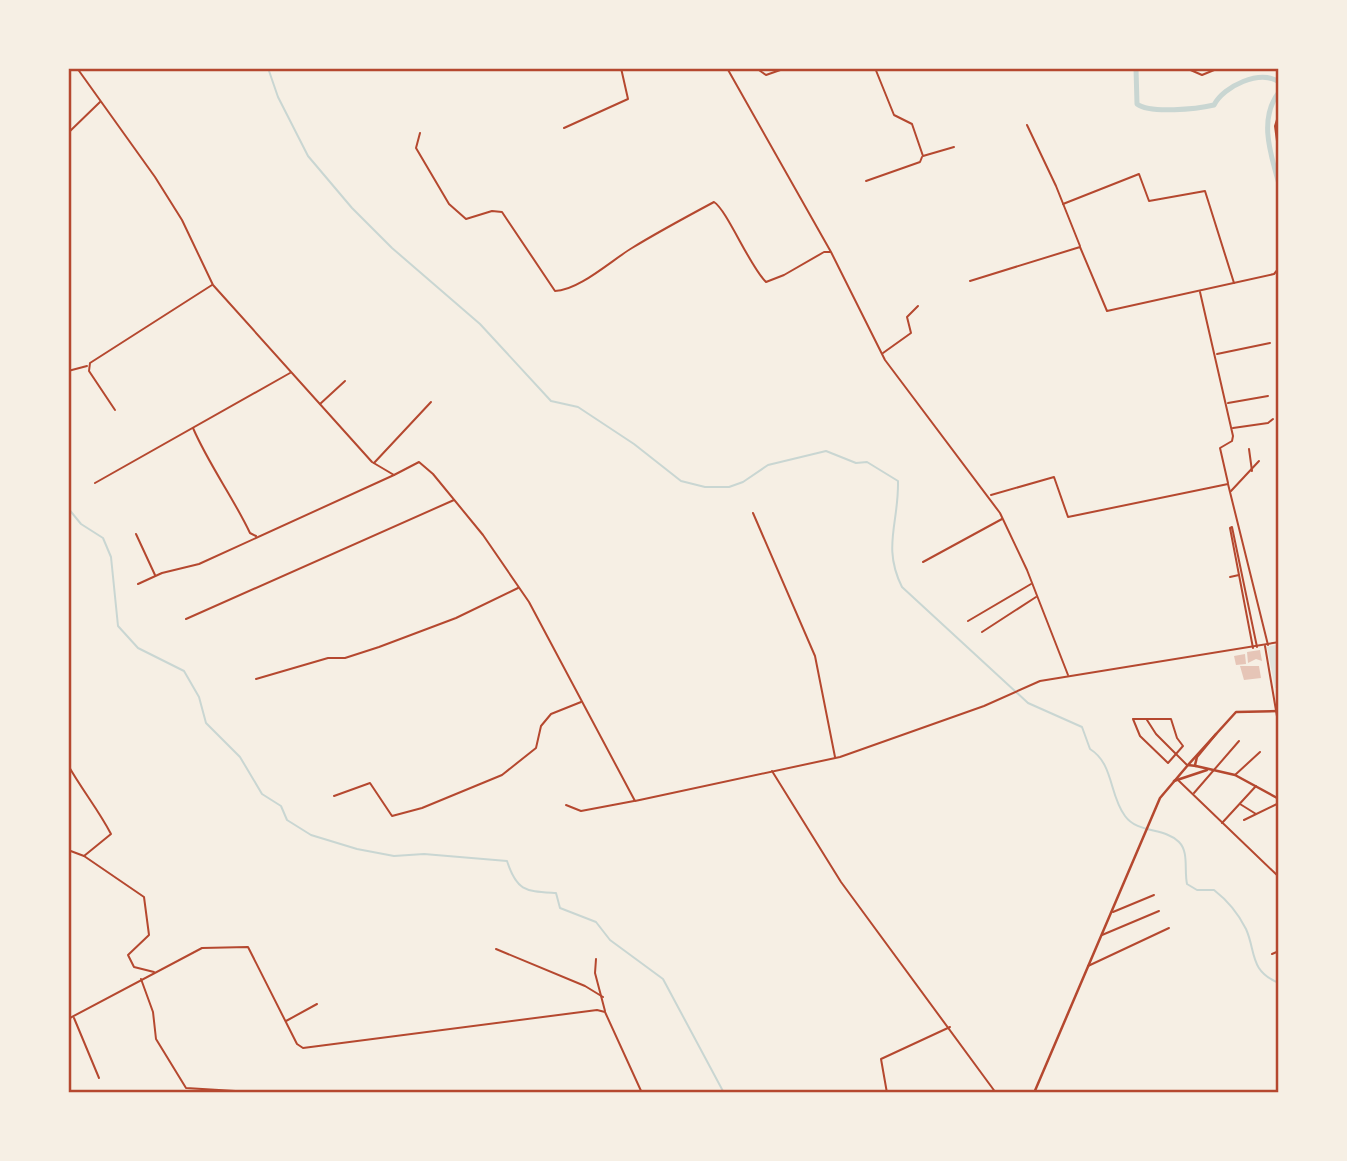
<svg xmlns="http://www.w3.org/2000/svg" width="1347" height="1161" font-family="Poppins,sans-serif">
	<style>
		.green { fill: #e2e4dc }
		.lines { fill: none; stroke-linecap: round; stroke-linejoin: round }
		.stream { stroke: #c9d6d2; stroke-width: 2 }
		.river { stroke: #c9d6d2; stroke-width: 5 }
		.building { fill: #e6c5b7 }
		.minor { stroke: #b5482f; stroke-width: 2 }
		.tertiary { stroke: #b5482f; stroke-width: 2 }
		.secondary { stroke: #b5482f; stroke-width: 2.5 }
		.primary { stroke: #b5482f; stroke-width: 2.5 }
		.neatline { fill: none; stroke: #b5482f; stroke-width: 2.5 }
	</style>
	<rect width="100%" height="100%" fill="#f6efe4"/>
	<polygon class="green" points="1279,644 1279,688 1275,688 1267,647"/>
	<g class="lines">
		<g class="stream">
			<path d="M268,68l10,29 30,59 44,52 40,40 88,76 71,77 27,6 56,37 47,37 24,6h24l14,-5 25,-17 58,-14 30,12 11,-1 31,19c1,42 -16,66 4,106l126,116 54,24 8,22c24,15 19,46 35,67 13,18 39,11 54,26 10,10 5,28 8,42l10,6h17c13,10 24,23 32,39 10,22 3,42 33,54"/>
			<path d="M68,508l13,16 22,14 8,19 7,69 20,22 46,23 15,26 7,26 34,34 22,37 19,12 6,14 24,15 46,14 37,7 30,-2 83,7c10,31 19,30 49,32l4,15 36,14 14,18 53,39 61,114"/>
		</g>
		<g class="river">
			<path d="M1136,68l1,36c13,10 60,5 77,1 10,-19 46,-36 65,-23"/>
			<path d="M1279,92c-21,27 -8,63 0,92"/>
		</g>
	</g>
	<g class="building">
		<polygon points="1260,650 1262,661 1256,659 1248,663 1247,652"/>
		<polygon points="1245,654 1246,664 1236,665 1234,656"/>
		<polygon points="1240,666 1259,666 1261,678 1244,680"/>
	</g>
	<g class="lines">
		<g class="minor">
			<polyline points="727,68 831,252 885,360 1000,513 1027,570 1068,675"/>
			<polyline points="756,68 766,75 786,68"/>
			<polyline points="875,68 894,115 912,124 923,156 954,147"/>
			<polyline points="1186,68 1202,75 1219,68"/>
			<polyline points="1279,113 1275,126 1279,156"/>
			<polyline points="1027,125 1056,186 1080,246"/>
			<polyline points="564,128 628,99 621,68"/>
			<polyline points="68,133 100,102"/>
			<path d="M420,133l-4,15 33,56 17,15 26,-8 10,1 53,79c23,0 57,-31 77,-43 26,-16 54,-31 82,-46 13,8 36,65 52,80l18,-7 40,-23h6"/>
			<polyline points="866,181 920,162 922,157"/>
			<polyline points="1063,204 1139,174 1149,201 1205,191 1234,283"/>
			<polyline points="970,281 1080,247 1107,311 1274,274 1279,268"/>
			<polyline points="1200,292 1233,436 1232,441 1220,448 1228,483"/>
			<polyline points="883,353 911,333 907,317 918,306"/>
			<polyline points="1217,354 1270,343"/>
			<polyline points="68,371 87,366"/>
			<polyline points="1228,403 1268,396"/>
			<polyline points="320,404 345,381"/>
			<polyline points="115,410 89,371 90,363 212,285"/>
			<path d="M193,428c16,37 40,69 57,105l6,3"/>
			<polyline points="1233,428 1268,423 1273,419"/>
			<polyline points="1279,441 1279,446"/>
			<polyline points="1249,449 1252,471"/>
			<polyline points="374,463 431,402"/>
			<polyline points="95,483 290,373"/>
			<polyline points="1231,491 1259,461"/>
			<polyline points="991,495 1054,477 1068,517 1228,484 1268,645"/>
			<polyline points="753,513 815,656 835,757"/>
			<polyline points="136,534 155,575"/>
			<polyline points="923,562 1002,519"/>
			<polyline points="1230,577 1239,575"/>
			<polyline points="138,584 162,573 199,564 394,475"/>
			<polyline points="186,619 454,500"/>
			<polyline points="968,621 1031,584"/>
			<polyline points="982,632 1036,597"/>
			<polyline points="1265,646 1279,728"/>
			<polyline points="1253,648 1230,528 1232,527 1257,647"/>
			<polyline points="256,679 328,658 345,658 379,647 456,618 518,588"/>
			<polygon points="1133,719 1171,719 1177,738 1183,746 1168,763 1140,736"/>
			<polyline points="1147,720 1156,734 1187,765"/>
			<path d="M68,765c14,25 30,44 43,69l-27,22"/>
			<polyline points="772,771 841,882 996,1093"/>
			<polyline points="1235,775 1260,752"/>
			<polyline points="1179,781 1279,877"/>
			<polyline points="1194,793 1239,741"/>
			<polyline points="334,796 370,783 392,816 422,808 502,775 536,748 541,726 551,714 581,702"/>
			<polyline points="1240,804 1256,814"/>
			<polyline points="566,805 581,811 634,801"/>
			<polyline points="1244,820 1279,803"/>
			<polyline points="1222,823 1256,786"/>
			<polyline points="68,850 84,856 144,897 149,935 128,955 134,967 154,972"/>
			<polyline points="1113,912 1154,895"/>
			<polyline points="1102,935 1159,911"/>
			<polyline points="496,949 585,986 603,997"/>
			<polyline points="1272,954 1279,951"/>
			<polyline points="596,959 595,973 605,1011"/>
			<polyline points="1088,966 1169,928"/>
			<polyline points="141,979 153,1012 156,1039 186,1088 266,1093"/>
			<polyline points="74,1018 99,1078"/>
			<polyline points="286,1021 317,1004"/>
			<polyline points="887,1093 881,1059 950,1027"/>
		</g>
		<g class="tertiary">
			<polyline points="77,68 155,177 182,220 213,285 372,462 394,475 419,462 433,474 483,535 529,602 635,801 840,757 984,706 1040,681 1279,642"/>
			<polyline points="68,1019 202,948 248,947 297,1044 303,1048 597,1010 605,1012 642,1093"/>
		</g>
		<g class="secondary">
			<polyline points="1188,765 1236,712 1279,711"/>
			<polyline points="1195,765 1197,757 1216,734"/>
		</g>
		<g class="primary">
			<polyline points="1196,766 1235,775 1279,799"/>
			<polyline points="1174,781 1207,770"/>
			<polyline points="1034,1093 1160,798 1188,765 1196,766"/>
		</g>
	</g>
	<rect width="1347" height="1161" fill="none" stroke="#f6efe4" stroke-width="140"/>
	<rect x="70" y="70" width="1207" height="1021" class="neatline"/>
</svg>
